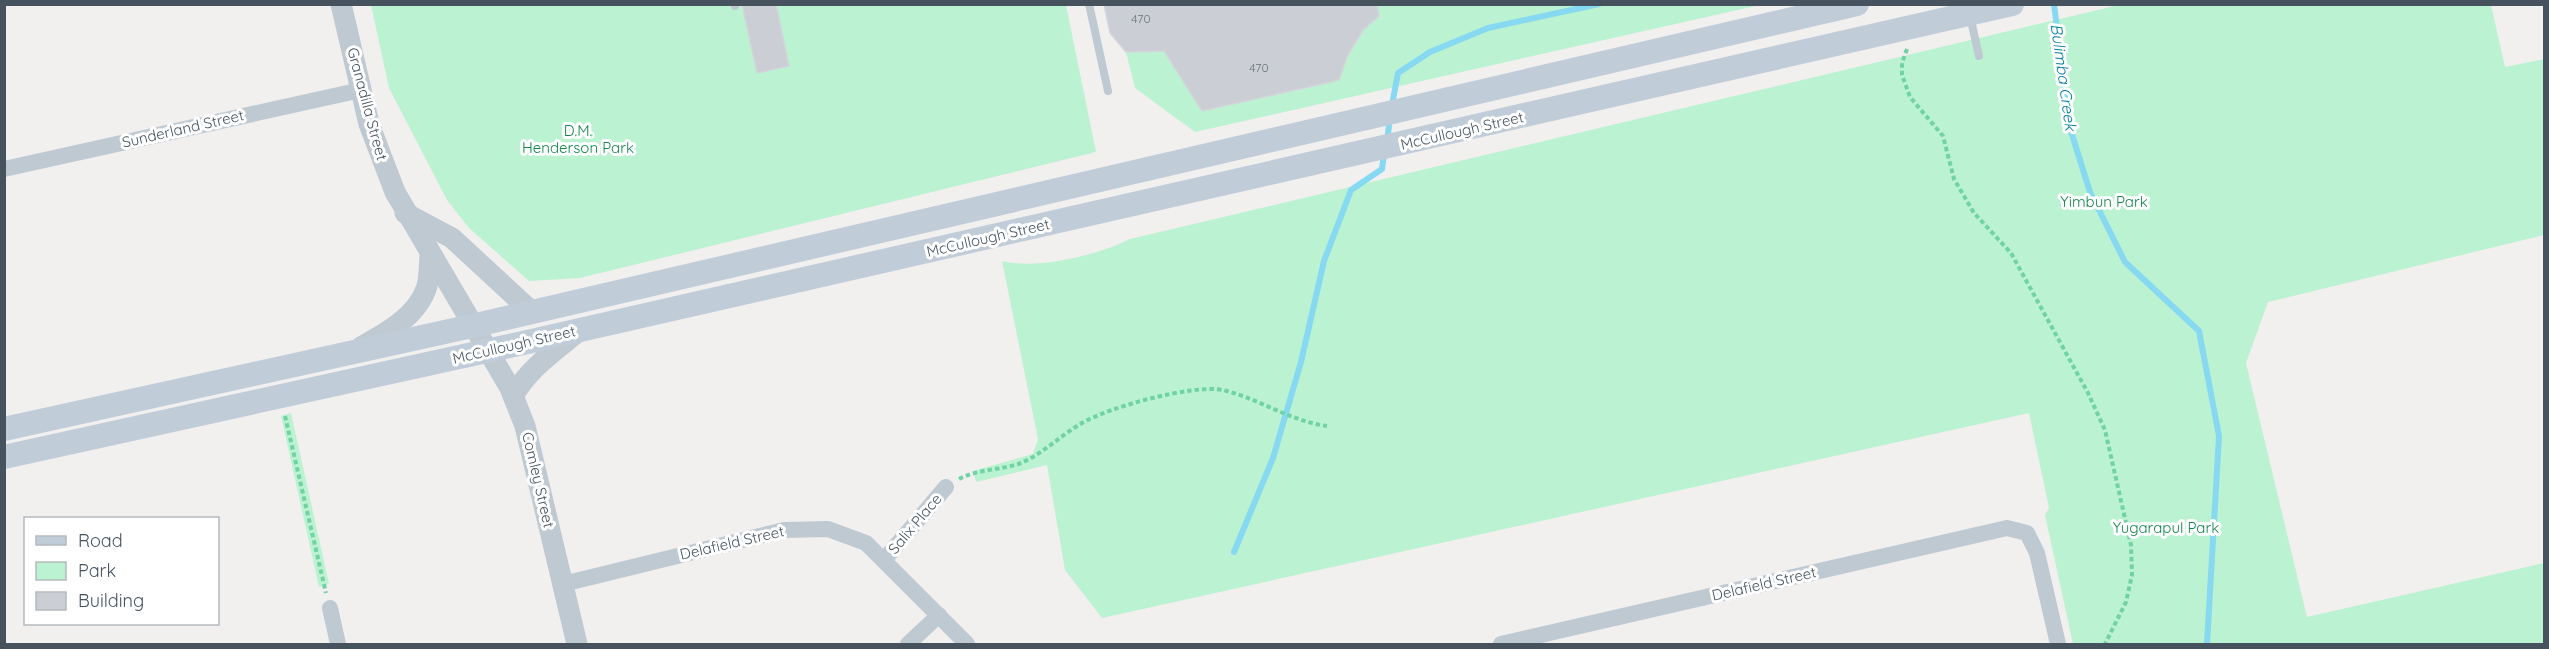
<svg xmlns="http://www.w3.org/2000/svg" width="2549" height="649" font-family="Quicksand,sans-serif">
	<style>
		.green { fill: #bbf2d2 }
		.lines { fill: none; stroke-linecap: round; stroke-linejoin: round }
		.stream { stroke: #86d9f1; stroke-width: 6 }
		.building { fill: #cbced4; stroke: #d3d5db; stroke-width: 1.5 }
		.path { stroke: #71d2a4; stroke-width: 4; stroke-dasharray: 4.5 3; stroke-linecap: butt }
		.service { stroke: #bfc9d2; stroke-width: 8 }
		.minor { stroke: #bfc9d2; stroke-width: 16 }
		.tertiary { stroke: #bfc9d2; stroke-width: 21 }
		.secondary { stroke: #c1ccd9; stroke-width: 24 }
		.labels { text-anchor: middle; stroke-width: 6; stroke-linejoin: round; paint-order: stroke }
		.number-label { font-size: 12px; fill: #67717c }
		.street-label { font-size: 15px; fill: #46525e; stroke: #fff }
		.park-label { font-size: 15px; fill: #12854d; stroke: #fff }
		.water-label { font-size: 16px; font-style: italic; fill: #057fa3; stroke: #fff }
	</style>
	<rect width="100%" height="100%" fill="#f2efef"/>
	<g class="green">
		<polygon points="371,5 1066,5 1096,152 580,278 529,281 469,228 447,200 389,88"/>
		<polygon points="1104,5 1760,5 1195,132 1135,88 1126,52 1110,33"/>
		<path d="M2119,5h372l14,62 39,-8v176l-276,67 -22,61 61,254 237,-54v81h-471l-28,-129 4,-7 -20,-95 -927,205 -37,-48 -18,-105 -71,17 -3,-11 60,-17 5,-15 -36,-178c35,9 96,-6 128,-22z"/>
		<polygon points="291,413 329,584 319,587 281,416"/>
	</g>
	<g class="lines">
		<g class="stream">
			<polyline points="2054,4 2069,125 2090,192 2125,262 2199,331 2219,436 2207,644"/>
			<polyline points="1392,105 1398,73 1430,52 1488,28 1599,4"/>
			<polyline points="1387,141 1390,118"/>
			<polyline points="1234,552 1273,458 1301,362 1324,261 1351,190 1382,169 1384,154"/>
		</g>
	</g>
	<g class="building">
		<polygon points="742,4 776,4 789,66 757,73"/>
		<polygon points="1104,4 1377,4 1379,16 1363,30 1347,57 1339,80 1202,111 1164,51 1126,52 1110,33"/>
	</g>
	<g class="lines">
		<g class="path">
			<polyline points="1907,49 1902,63 1902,75 1910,97 1943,136 1954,179 1974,213 2011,253 2088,393 2105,430 2131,545 2132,575 2126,602 2105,644"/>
			<polyline points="285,416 326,593"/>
			<path d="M959,479c18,-10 43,-9 62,-16 23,-10 40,-28 61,-40 27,-16 111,-39 141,-33 37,9 67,31 104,36"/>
		</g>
		<g class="service">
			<polyline points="735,4 735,6"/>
			<polyline points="1089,4 1108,91"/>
			<polyline points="1970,16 1979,56"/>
		</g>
		<g class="minor">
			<polyline points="4,169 361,90"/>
			<polyline points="884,560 946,487"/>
			<polyline points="563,584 784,530 828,529 866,543 967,644"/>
			<polyline points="330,608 338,644"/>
			<polyline points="908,644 939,615"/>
			<polyline points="1501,644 2007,528 2027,533 2037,553 2058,644"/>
		</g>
		<g class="tertiary">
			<polyline points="341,4 369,124 395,192 510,388 525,426 577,644"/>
			<polyline points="405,213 452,238 532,312"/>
			<path d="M361,347c25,-14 55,-30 65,-58 4,-10 3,-23 4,-33"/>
			<path d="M513,396c17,-29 42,-45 67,-66"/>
		</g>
		<g class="secondary">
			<polyline points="4,429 472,326 1857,4"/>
			<polyline points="4,457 523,343 2012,4"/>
		</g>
	</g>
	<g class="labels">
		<g class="number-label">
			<text x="1141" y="23">470</text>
			<text x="1259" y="72">470</text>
		</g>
		<g class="street-label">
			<text transform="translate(367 104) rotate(75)" y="5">Granadilla Street</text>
			<text transform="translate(183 129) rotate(-13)" y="5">Sunderland Street</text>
			<text transform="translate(1462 131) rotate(-13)" y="5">McCullough Street</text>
			<text transform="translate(988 238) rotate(-13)" y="5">McCullough Street</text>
			<text transform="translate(514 345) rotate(-13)" y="5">McCullough Street</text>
			<text transform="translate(538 480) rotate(77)" y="5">Comley Street</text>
			<text transform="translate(915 524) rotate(-50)" y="5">Salix Place</text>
			<text transform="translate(732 543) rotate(-13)" y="5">Delafield Street</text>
			<text transform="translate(1764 584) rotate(-13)" y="5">Delafield Street</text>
		</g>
		<g class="park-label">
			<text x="578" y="136">D.M.<tspan x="578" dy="17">Henderson Park</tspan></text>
			<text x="2104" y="207">Yimbun Park</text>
			<text x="2166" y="533">Yugarapul Park</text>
		</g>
		<g class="water-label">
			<text transform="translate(2064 77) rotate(82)" y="6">Bulimba Creek</text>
		</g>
	</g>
	<rect width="2549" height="649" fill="none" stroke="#46525e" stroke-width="12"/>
	<rect x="24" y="517" width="195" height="108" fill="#ffffff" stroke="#b5babf" stroke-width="1.5"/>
	<rect x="36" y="536" width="30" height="9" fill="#c1ccd9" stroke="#b5babf" stroke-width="1.5"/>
	<text x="78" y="547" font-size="18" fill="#46525e">Road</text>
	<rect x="36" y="562" width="30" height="18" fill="#bbf2d2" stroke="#b5babf" stroke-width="1.5"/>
	<text x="78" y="577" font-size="18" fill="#46525e">Park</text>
	<rect x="36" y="592" width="30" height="18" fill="#cbced4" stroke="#b5babf" stroke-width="1.5"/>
	<text x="78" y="607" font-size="18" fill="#46525e">Building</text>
</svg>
